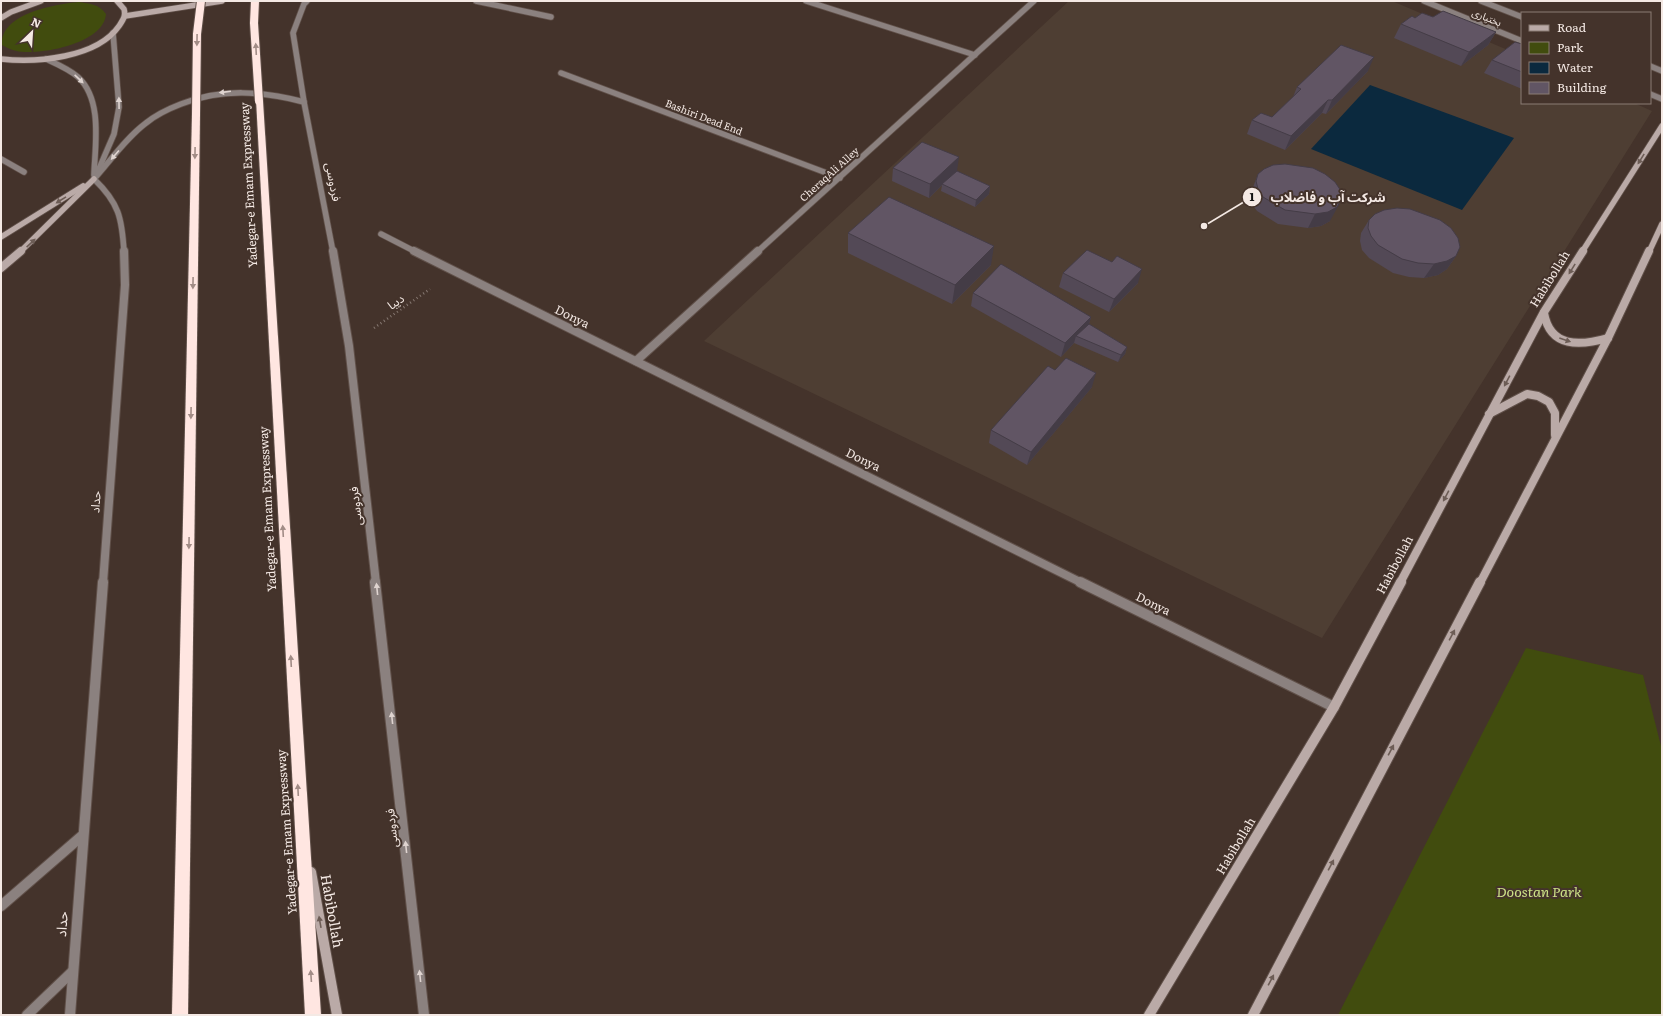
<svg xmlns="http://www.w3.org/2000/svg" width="1663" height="1016" font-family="Literata,'Noto Sans Arabic',serif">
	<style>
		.commercial { fill: #4e3e33 }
		.green { fill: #414c0e }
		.water { fill: #0b293e }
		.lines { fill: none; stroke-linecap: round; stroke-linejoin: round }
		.lane-casing { stroke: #605049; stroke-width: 7 }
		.street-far2-casing { stroke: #605049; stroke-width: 7 }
		.street-far1-casing { stroke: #605049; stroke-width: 10 }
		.street-casing { stroke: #605049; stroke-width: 12 }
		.secondary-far2-casing { stroke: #605049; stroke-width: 7 }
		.secondary-far1-casing { stroke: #605049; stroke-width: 10 }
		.secondary-casing { stroke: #605049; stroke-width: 12 }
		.highway-casing { stroke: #605049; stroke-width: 2 }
		.path { stroke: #857770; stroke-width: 2.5; stroke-dasharray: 1 3; stroke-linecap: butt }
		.lane { stroke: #8b817f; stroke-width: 5.5 }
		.street-far2 { stroke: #8b817f; stroke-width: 5.5 }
		.street-far1 { stroke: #8b817f; stroke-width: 8 }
		.street { stroke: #8b817f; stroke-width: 10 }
		.secondary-far2 { stroke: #baaaa7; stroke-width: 5.5 }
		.secondary-far1 { stroke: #baaaa7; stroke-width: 8 }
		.secondary { stroke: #baaaa7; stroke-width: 10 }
		.highway { fill: #ffe6e1; fill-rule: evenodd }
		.highway-bridge-casing { stroke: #605049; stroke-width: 10; stroke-linecap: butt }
		.highway-bridge { stroke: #ffe6e1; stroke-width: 8 }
		.wall { fill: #534956 }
		.shaded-wall { fill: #443c46 }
		.building { fill: #615564; stroke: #443c46 }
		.oneway { fill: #a28c86 }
		.oneway2 { fill: #dfd4d0 }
		.oneway3 { fill: #6d5d56 }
		.labels { text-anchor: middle; stroke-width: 4; stroke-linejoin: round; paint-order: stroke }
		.far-street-label { font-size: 10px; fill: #f4e9e4; stroke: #44332b }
		.street-label { font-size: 12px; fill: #f4e9e4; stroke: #44332b }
		.near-park-label { font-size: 14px; font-style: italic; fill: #cde287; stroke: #44332b }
		.near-street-label { font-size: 14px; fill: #f4e9e4; stroke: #44332b }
		.leader { fill: none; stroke: #f4e9e4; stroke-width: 1.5 }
		.callout-dot { fill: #f4e9e4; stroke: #44332b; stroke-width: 1.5 }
		.mark-label { font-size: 12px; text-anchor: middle; font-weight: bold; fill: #111 }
		.callout-label { font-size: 13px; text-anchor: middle; font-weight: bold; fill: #f4e9e4; stroke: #44332b; stroke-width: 4; stroke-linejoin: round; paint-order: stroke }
	</style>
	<rect width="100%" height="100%" fill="#44332b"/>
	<polygon class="commercial" points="1069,1 1392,1 1522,56 1522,103 1634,103 1652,111 1322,638 704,341"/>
	<g class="green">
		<path d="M79,2c11,2 20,2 27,12 -2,28 -57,39 -81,38 -9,0 -16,-3 -23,-7 -2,-32 55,-41 77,-43z"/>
		<polygon points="1526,648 1643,675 1662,750 1662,1015 1338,1015"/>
	</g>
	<polygon class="water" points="1370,85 1514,138 1462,210 1311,149"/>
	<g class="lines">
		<g class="lane-casing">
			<polyline id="lane" points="476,1 551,17"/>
		</g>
		<g class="street-far2-casing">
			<g id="street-far2">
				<polyline points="307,1 304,4 293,33 304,102 333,252"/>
				<polyline points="806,1 975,55"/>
				<polyline points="1424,1 1522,41"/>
				<polyline points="1481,1 1522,17"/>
				<path d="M46,59c11,5 23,10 32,18 25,23 17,68 16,98"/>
				<polyline points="1650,66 1662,71"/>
				<polyline points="561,73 840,178"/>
				<polyline points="1650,94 1662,99"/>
				<polyline points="1,159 24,172"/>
				<polyline points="98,171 114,134 119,107 113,33"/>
				<path d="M94,179c17,-19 32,-41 52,-56 11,-9 22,-14 35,-19 42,-16 80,-13 123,-2"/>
				<path d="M94,179c25,24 28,39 30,73"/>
				<polyline points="381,234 416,252"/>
				<polyline points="757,252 1034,1"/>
			</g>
		</g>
		<g class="street-far1-casing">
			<g id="street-far1">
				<polyline points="333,251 349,346 376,583"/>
				<polyline points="414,251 1082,583"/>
				<polyline points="636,361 758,251"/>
				<polyline points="103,583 125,285 124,251"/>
			</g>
		</g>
		<g class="street-casing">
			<g id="street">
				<polyline points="375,582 424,1015"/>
				<polyline points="1080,582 1334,707"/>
				<polyline points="1,906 83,835"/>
				<polyline points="27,1015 73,971"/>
				<polyline points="70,1015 103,582"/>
			</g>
		</g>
		<g class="secondary-far2-casing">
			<g id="secondary-far2">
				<polyline points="125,16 222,1"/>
				<polyline points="1,18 11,12 41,1"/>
				<path d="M1,59c35,4 96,-1 118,-33 4,-6 7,-10 5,-17l-7,-8"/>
				<polyline points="1,237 83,186"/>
				<polyline points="20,252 94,179"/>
				<polyline points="1582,252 1662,126"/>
				<polyline points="1649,252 1662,224"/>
			</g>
		</g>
		<g class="secondary-far1-casing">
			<g id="secondary-far1">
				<polyline points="1,268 21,251"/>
				<path d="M1544,313c6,35 36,33 64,25"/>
				<polyline points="1489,414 1527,394 1538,396 1549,402 1555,413 1555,435"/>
				<polyline points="1400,583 1544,312 1583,251"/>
				<polyline points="1480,583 1608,338 1649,251"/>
			</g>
		</g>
		<g class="secondary-casing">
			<g id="secondary">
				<polyline points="311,872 337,1015"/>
				<polyline points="1149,1015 1334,707 1401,582"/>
				<polyline points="1253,1015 1480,582"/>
			</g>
		</g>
		<g class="highway-casing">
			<g id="highway">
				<polygon points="256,99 259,99 263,101 321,1015 305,1015"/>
				<polygon points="196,111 200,114 188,1015 172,1015 192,114"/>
			</g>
		</g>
		<polyline class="path" points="374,328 430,289"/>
		<use href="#lane" class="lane"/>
		<use href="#street-far2" class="street-far2"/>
		<use href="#street-far1" class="street-far1"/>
		<use href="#street" class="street"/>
		<use href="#secondary-far2" class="secondary-far2"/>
		<use href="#secondary-far1" class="secondary-far1"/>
		<use href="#secondary" class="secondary"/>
		<use href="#highway" class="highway"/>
		<g class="highway-bridge-casing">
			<g id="highway-bridge">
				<polyline points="255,1 254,23 259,101"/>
				<polyline points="196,114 197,34 201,1"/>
			</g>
		</g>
		<use href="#highway-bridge" class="highway-bridge"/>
	</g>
	<g class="wall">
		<polygon points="1433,17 1496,32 1488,45 1461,66 1394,38 1401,24 1415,18"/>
		<polygon points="1522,44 1522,89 1484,73 1492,60"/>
		<polygon points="1368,71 1326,114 1322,113 1285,150 1247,134 1252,120 1272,117 1293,97 1297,87"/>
		<polygon points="893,168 957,171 990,186 989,194 975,207 941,191 942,185 929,198 892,181"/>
		<polygon points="1258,174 1330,221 1321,226 1308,228 1278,224 1257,211 1251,203 1250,195"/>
		<polygon points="1369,220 1456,256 1447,269 1438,275 1424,278 1409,277 1393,273 1369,258 1362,250 1360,241 1361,233"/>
		<polygon points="848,233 991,265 952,304 848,253"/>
		<polygon points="1063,273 1138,283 1109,312 1059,287"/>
		<polygon points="973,293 1091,317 1089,324 1127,347 1125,354 1118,362 1074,343 1061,357 971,306"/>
		<polygon points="1055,370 1092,387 1027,465 989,443 991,430"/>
	</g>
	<g class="shaded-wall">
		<polygon points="1496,32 1488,45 1461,66 1469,52"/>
		<polygon points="1374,57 1368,71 1326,114 1332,100"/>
		<polygon points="1328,100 1322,113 1285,150 1291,136"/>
		<polygon points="959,157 957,171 942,184 942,185 929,198 930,184"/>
		<polygon points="990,186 989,194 975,207 976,200"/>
		<polygon points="1342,199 1330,221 1321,226 1308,228 1315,214"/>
		<polygon points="994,246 991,265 952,304 955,285"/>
		<polygon points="1456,256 1447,269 1438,275 1424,278 1434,264"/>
		<polygon points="1142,269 1138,283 1109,312 1114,299"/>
		<polygon points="1091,317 1087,331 1076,336 1074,343 1061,357 1065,343"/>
		<polygon points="1127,347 1125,354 1118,362 1121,355"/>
		<polygon points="1096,373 1092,387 1027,465 1031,452"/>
	</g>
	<g class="building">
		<polygon points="1443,11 1496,32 1469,52 1401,24 1412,16 1415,18 1422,13 1433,17"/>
		<polygon points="1515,42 1522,44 1522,72 1492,60"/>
		<polygon points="1341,45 1374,57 1332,100 1328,100 1291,136 1252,120 1261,113 1272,117 1301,89 1297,87"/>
		<polygon points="922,142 959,157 930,184 893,168"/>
		<polygon points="1285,164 1313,168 1325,174 1335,182 1341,191 1342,199 1337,207 1328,212 1315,214 1285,210 1263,197 1258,189 1256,181 1258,174 1264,169 1273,165"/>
		<polygon points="957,171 990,186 976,200 942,184"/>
		<polygon points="889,197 994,246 955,285 848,233"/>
		<polygon points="1397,208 1410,209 1440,220 1451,228 1458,238 1460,247 1456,256 1447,261 1434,264 1418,263 1402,259 1378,245 1371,236 1368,228 1369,220 1375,214 1384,210"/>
		<polygon points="1087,250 1112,262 1117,256 1142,269 1114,299 1063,273"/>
		<polygon points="1001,264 1091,317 1065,343 973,293"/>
		<polygon points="1089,324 1127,347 1121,355 1076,336"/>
		<polygon points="1066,358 1096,373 1031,452 991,430 1048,366 1055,370"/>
	</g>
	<defs><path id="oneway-solid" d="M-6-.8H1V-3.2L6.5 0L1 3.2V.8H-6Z"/></defs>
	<g class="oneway">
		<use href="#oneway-solid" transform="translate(197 40) rotate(91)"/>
		<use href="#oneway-solid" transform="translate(256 49) rotate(-93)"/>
		<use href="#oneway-solid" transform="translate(195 153) rotate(91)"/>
		<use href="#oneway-solid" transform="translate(193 283) rotate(91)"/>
		<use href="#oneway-solid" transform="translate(191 413) rotate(91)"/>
		<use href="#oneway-solid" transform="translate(283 531) rotate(-93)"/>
		<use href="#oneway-solid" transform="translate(189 543) rotate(91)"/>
		<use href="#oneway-solid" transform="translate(291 661) rotate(-93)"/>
		<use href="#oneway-solid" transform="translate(298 790) rotate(-93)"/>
		<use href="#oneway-solid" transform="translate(311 976) rotate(-94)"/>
	</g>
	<g class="oneway2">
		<use href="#oneway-solid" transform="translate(79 79) rotate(43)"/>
		<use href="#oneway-solid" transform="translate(225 92) rotate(173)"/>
		<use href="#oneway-solid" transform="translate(119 103) rotate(-91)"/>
		<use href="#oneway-solid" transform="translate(115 155) rotate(131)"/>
		<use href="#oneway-solid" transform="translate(377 589) rotate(-96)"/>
		<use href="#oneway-solid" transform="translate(392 718) rotate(-96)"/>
		<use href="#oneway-solid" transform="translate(406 847) rotate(-96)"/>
		<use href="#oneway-solid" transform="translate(420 976) rotate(-96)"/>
	</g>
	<g class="oneway3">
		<use href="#oneway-solid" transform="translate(1641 159) rotate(122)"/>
		<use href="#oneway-solid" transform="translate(61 200) rotate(148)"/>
		<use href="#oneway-solid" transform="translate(31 243) rotate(-43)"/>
		<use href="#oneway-solid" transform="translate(1572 269) rotate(122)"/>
		<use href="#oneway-solid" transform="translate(1565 340) rotate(19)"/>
		<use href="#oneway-solid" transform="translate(1507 381) rotate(118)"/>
		<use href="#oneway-solid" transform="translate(1446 496) rotate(118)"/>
		<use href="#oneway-solid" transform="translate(1452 635) rotate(-62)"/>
		<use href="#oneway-solid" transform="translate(1391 750) rotate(-62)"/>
		<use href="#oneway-solid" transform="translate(1331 865) rotate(-62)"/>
		<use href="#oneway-solid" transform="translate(320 922) rotate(-100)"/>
		<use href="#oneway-solid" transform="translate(1271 980) rotate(-62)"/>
	</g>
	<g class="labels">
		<g class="far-street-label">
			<text transform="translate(1487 17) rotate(22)" y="4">بختیاری</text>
			<text transform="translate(704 117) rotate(21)" y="4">Bashiri Dead End</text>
			<text transform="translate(829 174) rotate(-42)" y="4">CheraqAli Alley</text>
		</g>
		<g class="street-label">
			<text transform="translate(333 182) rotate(79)" y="4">فردوسی</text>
			<text transform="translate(249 185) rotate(-93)" y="4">Yadegar-e Emam Expressway</text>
			<text transform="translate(1550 279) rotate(-58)" y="4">Habibollah</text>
			<text transform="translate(396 302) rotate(-35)" y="4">دیبا</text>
			<text transform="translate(572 317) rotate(26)" y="4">Donya</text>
			<text transform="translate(863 460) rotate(26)" y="4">Donya</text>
			<text transform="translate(96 502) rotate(-86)" y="4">حداد</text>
			<text transform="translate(356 506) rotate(-97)" y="4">فردوسی</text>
			<text transform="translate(268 509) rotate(-93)" y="4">Yadegar-e Emam Expressway</text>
			<text transform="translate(1395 565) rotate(-62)" y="4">Habibollah</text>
			<text transform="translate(1153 604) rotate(26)" y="4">Donya</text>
			<text transform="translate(392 828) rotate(-96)" y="4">فردوسی</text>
			<text transform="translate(287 832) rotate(-94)" y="4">Yadegar-e Emam Expressway</text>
			<text transform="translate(1236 846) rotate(-59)" y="4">Habibollah</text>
		</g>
		<g class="near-park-label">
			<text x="1539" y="897">Doostan Park</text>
		</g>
		<g class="near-street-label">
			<text transform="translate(332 911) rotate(80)" y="5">Habibollah</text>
			<text transform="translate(62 924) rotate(-86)" y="5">حداد</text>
		</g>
	</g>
	<path class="leader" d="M1204 226L1252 197"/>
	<g class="callout-dot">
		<circle cx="1204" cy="226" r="4"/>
		<circle cx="1252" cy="197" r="10"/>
	</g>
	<g class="mark-label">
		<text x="1252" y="201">1</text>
	</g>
	<g class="callout-label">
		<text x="1328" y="202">شرکت آب و فاضلاب</text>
	</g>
	<rect width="1663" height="1016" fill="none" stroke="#f4e9e4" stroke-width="4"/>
	<rect x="1521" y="12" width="130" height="92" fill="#44332b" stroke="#8a7c75"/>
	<rect x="1529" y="25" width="20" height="6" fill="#baaaa7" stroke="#8a7c75"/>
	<text x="1557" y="32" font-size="12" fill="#f4e9e4">Road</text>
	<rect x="1529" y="42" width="20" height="12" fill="#414c0e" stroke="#8a7c75"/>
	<text x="1557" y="52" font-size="12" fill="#f4e9e4">Park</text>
	<rect x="1529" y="62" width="20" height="12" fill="#0b293e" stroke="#8a7c75"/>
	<text x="1557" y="72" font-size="12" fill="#f4e9e4">Water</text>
	<rect x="1529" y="82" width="20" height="12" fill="#615564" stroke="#8a7c75"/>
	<text x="1557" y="92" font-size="12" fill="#f4e9e4">Building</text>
	<g transform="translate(32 32) rotate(25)" stroke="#44332b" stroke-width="3" paint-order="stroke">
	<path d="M0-3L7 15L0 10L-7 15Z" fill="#f4e9e4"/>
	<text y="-6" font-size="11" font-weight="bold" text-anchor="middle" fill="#f4e9e4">N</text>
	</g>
</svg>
